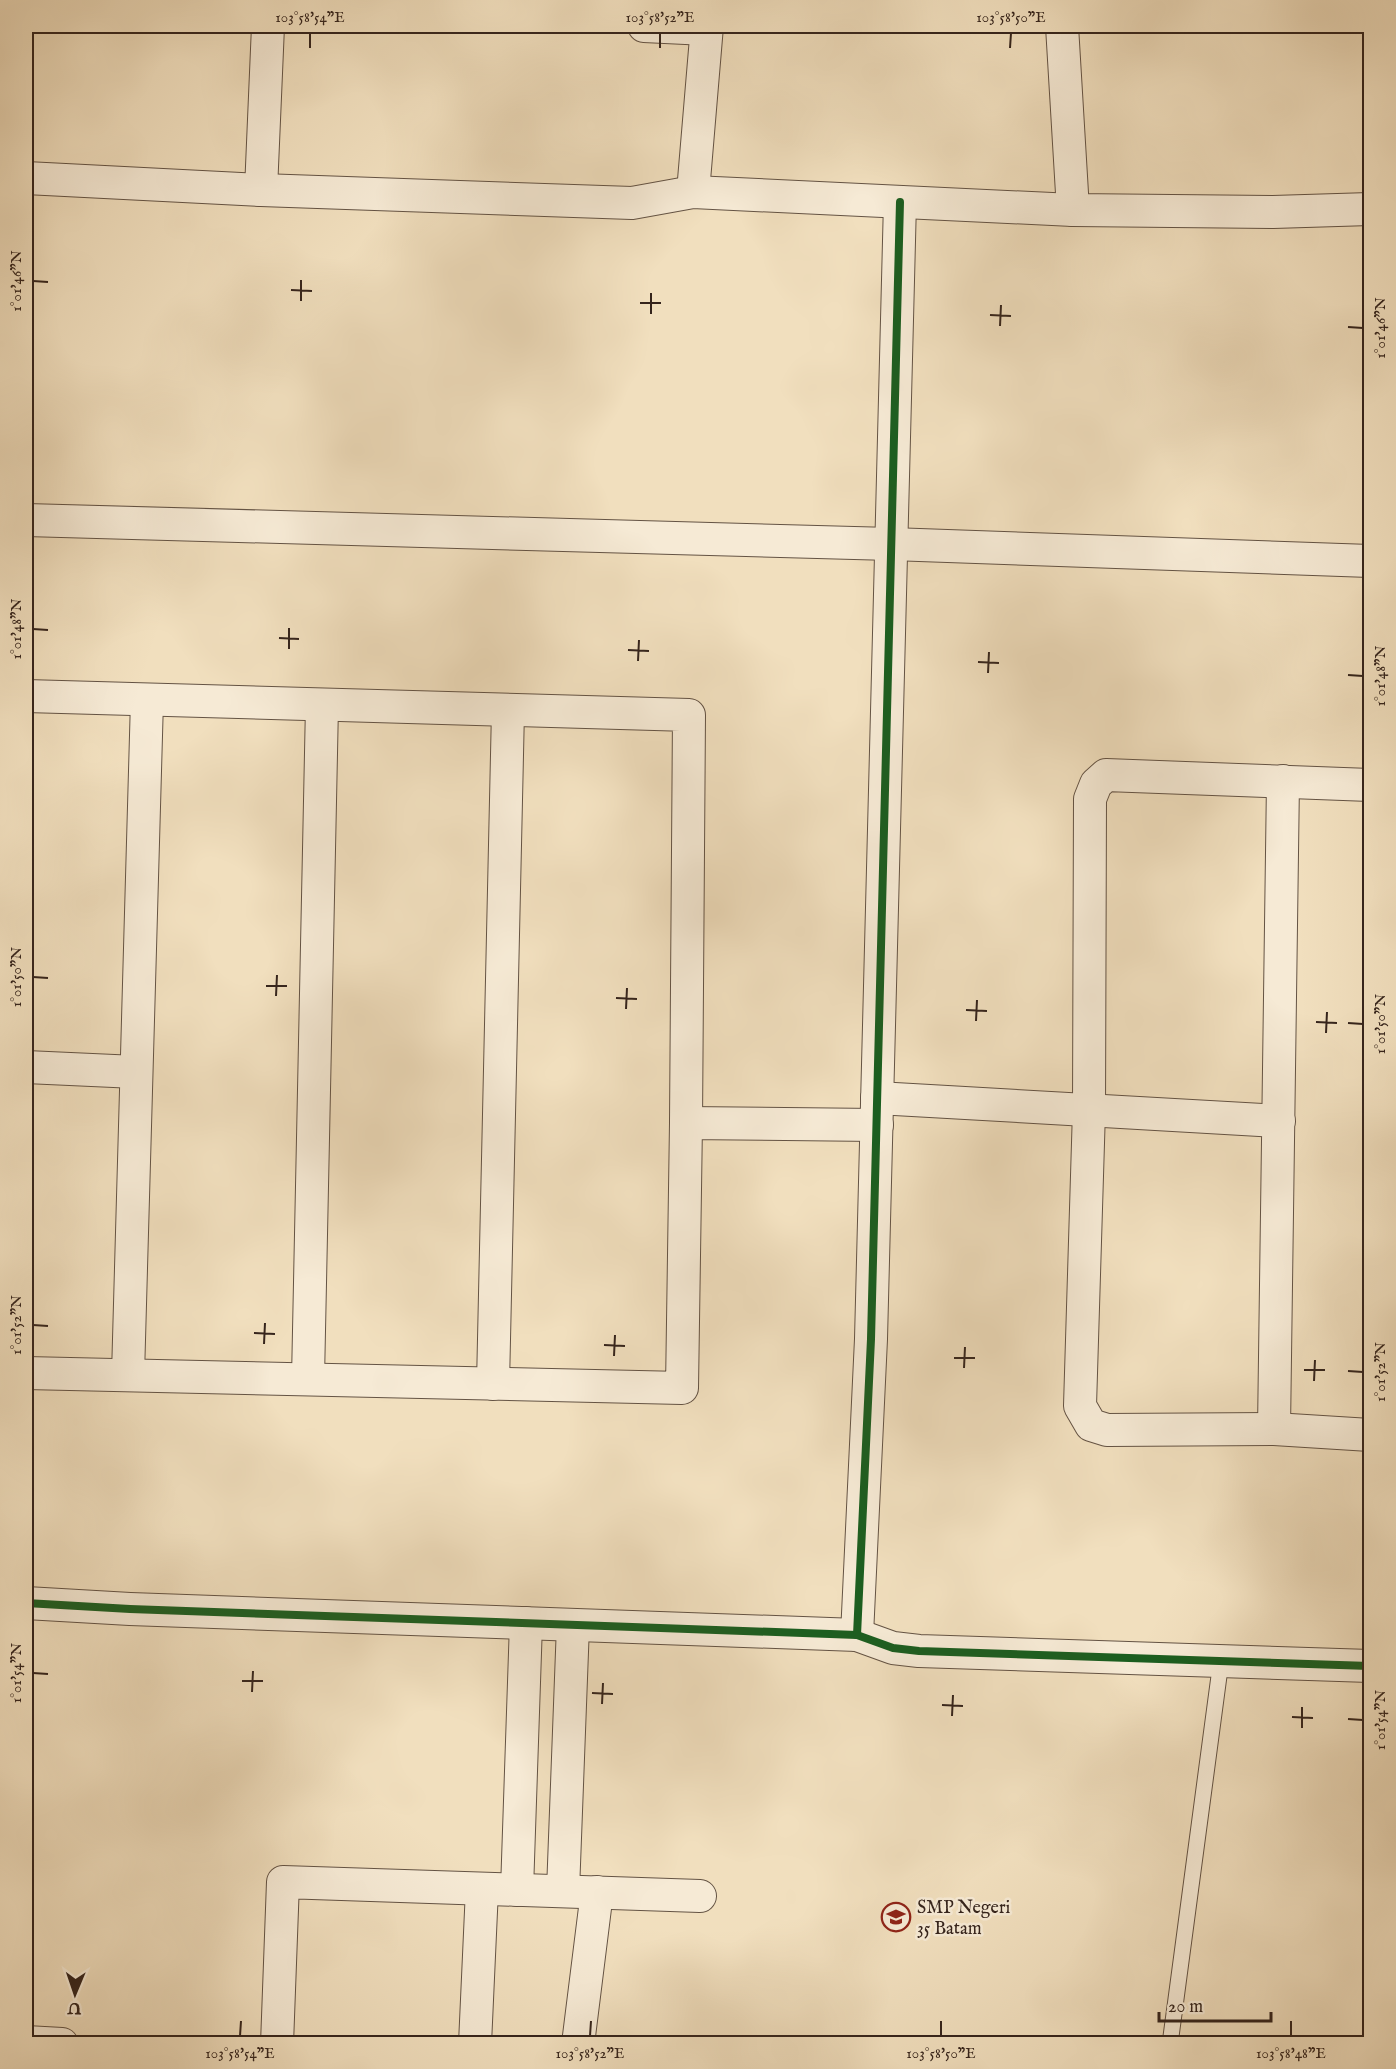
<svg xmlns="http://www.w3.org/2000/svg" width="1396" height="2069" font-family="'IM FELL English',serif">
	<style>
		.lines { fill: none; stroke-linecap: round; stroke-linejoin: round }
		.lane-casing { stroke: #645344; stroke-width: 17 }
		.street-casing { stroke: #645344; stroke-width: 34 }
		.lane { stroke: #f6ead5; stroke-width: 15 }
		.street { stroke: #f6ead5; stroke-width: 32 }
		.cycleway-casing { stroke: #f6ead5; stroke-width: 11 }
		.cycleway { stroke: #1b5e20; stroke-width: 8 }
		.ticks { fill: none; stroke: #35241c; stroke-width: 2 }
		.labels { text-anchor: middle; stroke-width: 5; stroke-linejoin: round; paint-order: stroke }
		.poi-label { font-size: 18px; fill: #35241c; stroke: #f6ead5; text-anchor: start }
		.neatline { fill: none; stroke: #35241c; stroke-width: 2 }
		.ticks-label { font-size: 15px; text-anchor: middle; fill: #35241c }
	</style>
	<rect width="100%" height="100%" fill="#f1dfbe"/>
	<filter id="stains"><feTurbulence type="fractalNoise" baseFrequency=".00333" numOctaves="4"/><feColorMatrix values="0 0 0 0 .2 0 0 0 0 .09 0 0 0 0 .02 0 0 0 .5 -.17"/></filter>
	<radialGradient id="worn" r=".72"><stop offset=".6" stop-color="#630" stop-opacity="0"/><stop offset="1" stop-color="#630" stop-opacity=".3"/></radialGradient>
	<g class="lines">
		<g class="lane-casing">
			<polyline id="lane" points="1170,2044 1221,1661"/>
		</g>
		<g class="street-casing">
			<g id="street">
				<polyline points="644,26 707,29"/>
				<polyline points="1062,26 1073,210"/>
				<polyline points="26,178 261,190 632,203 693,192 1073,210 1273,212 1370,209"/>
				<polyline points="261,190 268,26"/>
				<polyline points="693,192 707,26"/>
				<polyline points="26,520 891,544 1370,561"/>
				<polyline points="26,696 689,715 686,1123"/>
				<polyline points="1370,785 1106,775 1096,784 1090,799 1089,1110 1080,1406 1091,1425 1107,1430 1274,1429 1370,1435"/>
				<polyline points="26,1067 136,1072"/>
				<polyline points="877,1098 1279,1121"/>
				<polyline points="26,1373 682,1388 686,1123 877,1125"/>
				<polyline points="128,1375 147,700"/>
				<polyline points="308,1379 322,705"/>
				<polyline points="493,1384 508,710"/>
				<polyline points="1274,1429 1283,781"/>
				<polyline points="26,1603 130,1609 857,1635 893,1648 919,1651 1370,1666"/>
				<polyline points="857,1635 871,1339 900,202"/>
				<polyline points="517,1890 526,1623"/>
				<polyline points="563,1891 573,1625"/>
				<polyline points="26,2042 62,2044"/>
				<polyline points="277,2044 283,1882 700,1896"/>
				<polyline points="475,2044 482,1889"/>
				<polyline points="578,2044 597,1892"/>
			</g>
		</g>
		<use href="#lane" class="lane"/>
		<use href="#street" class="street"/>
		<g class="cycleway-casing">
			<g id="cycleway">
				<polyline points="26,1603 130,1609 857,1635 893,1648 919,1651 1370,1666"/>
				<polyline points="857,1635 871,1339 900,202"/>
			</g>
		</g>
		<use href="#cycleway" class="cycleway"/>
	</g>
	<path class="ticks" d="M310,48v-15M660,48v-15M1010,48l1,-15M33,281l15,1M291,290l21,1M301,301v-21M640,303h21M651,314v-21M990,315l21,1M1000,326l1,-21M1348,327l15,1M33,629l15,1M279,638l20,1M289,649v-21M628,650l21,1M638,661l1,-21M978,662l21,1M988,673l1,-21M1348,675l15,1M33,977l15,1M266,986h21M276,996l1,-21M616,998l21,1M626,1009l1,-21M966,1010l21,1M976,1021l1,-21M1316,1022l21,1M1348,1023l15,1M1326,1033l1,-21M33,1325l15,1M254,1333l21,1M264,1344l1,-21M604,1345l21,1M614,1356l1,-21M954,1358h21M964,1368l1,-21M1304,1370h21M1348,1371l15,1M1314,1381l1,-21M33,1673l15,1M242,1681h21M252,1692l1,-21M592,1693l21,1M602,1704l1,-21M942,1705l21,1M952,1716l1,-21M1292,1717l21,1M1348,1719l15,1M1302,1728v-21M240,2036l1,-15M590,2036l1,-15M941,2036v-15M1291,2036v-15"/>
	<defs>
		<g id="school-ring" transform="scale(1.5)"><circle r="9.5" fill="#f6ead5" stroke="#8f2418" stroke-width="1.5"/><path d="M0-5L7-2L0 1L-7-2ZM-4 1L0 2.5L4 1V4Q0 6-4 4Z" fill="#8f2418"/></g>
	</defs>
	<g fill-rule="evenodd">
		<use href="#school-ring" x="896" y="1917"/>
	</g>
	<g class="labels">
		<g class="poi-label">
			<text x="917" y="1913">SMP Negeri<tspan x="917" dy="21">35 Batam</tspan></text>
		</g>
	</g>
	<rect width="1396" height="2069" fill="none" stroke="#f1dfbe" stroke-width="66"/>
	<g transform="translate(75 1994) rotate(182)" stroke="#f6ead5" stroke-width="4.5" paint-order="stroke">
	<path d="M0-4.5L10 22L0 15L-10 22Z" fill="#35241c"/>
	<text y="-9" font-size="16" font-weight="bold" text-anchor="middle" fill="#35241c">U</text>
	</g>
	<path d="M1159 2012v9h112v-9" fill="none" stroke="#35241c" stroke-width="3"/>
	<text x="1168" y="2012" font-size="18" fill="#35241c" stroke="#f6ead5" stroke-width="4.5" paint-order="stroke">20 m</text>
	<rect x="33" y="33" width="1330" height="2003" class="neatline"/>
	<g class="ticks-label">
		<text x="310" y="22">103°58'54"E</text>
		<text x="660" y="22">103°58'52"E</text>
		<text x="1011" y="22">103°58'50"E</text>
		<text transform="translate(16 281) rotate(-90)" y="5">1°01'46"N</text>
		<text transform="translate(1380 328) rotate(-90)" y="5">1°01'46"N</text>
		<text transform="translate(16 629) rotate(-90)" y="5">1°01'48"N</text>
		<text transform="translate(1380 676) rotate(-90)" y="5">1°01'48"N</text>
		<text transform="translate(16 977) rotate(-90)" y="5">1°01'50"N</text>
		<text transform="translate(1380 1024) rotate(-90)" y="5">1°01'50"N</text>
		<text transform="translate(16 1325) rotate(-90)" y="5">1°01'52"N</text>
		<text transform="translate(1380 1372) rotate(-90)" y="5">1°01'52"N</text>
		<text transform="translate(16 1673) rotate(-90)" y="5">1°01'54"N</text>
		<text transform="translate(1380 1720) rotate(-90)" y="5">1°01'54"N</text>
		<text x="240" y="2058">103°58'54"E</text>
		<text x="590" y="2058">103°58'52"E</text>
		<text x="941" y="2058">103°58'50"E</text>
		<text x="1291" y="2058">103°58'48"E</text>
	</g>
	<rect width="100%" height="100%" filter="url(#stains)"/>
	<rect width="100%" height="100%" fill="url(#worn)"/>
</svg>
